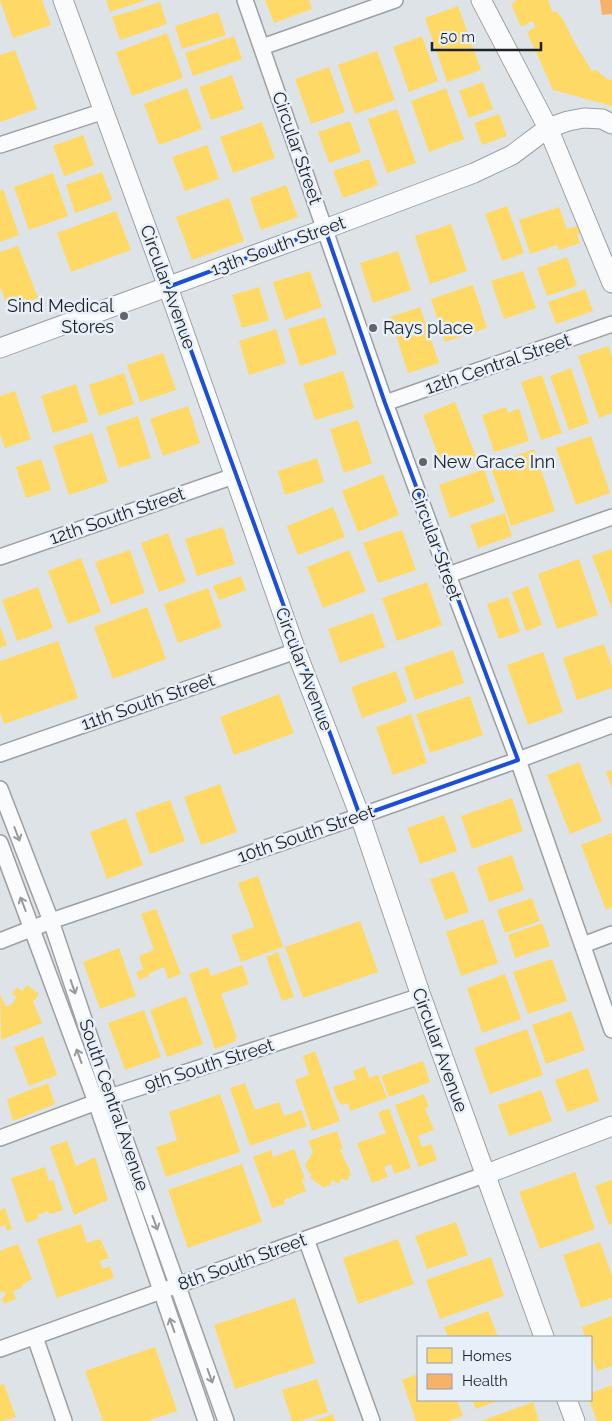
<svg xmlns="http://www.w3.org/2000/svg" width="612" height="1421" font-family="Raleway,sans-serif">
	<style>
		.homes { fill: #ffd966 }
		.health { fill: #f6b26b }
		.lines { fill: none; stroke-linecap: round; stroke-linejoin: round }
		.minor-casing { stroke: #9ca0a4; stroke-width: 18 }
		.tertiary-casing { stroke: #9ca0a4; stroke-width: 21 }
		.minor { stroke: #fafbfc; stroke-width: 15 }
		.tertiary { stroke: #fafbfc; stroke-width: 19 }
		.oneway { stroke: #97999b }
		.marked { fill: none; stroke: #1d4ed8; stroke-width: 4; stroke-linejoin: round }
		.poi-dot { fill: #616569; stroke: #e7eff9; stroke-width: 2 }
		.labels { text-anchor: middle; stroke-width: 5; stroke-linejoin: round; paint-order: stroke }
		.street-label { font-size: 18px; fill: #1e2125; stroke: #e7eff9 }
		.poi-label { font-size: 18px; fill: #1e2125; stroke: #e7eff9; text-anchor: start }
	</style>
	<rect width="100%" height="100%" fill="#dee3e8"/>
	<g class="homes">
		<polygon points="0,0 42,0 51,25 13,38"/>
		<polygon points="106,0 146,0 110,12"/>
		<polygon points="265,0 309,0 312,9 274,23"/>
		<polygon points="515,0 548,0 552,11 557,12 564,21 574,42 592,71 596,70 607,79 612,80 612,106 553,90 527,32 535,27 533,21 521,27 511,4 516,2"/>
		<polygon points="160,2 167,24 120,40 112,17"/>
		<polygon points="458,6 481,70 447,82 425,18"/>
		<polygon points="218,12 226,35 182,49 175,26"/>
		<polygon points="167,33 183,78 132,96 116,52"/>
		<polygon points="234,36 242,59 193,76 185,53"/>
		<polygon points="422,36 438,81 409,92 393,47"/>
		<polygon points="15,50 37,109 0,122 0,55"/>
		<polygon points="377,51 395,100 355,114 338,65"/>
		<polygon points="329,67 345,112 311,124 295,79"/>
		<polygon points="232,75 244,109 211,120 199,87"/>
		<polygon points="483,82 493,109 469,118 459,91"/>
		<polygon points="187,88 202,129 159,145 144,104"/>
		<polygon points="446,88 464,139 429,152 411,101"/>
		<polygon points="397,109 416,163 387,173 368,119"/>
		<polygon points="499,114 507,136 482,145 474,123"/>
		<polygon points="350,121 361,152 329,163 318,132"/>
		<polygon points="262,122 275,158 233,173 220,137"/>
		<polygon points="83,135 94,165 64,176 53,146"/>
		<polygon points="207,145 219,179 185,191 172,157"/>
		<polygon points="369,159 378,185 343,198 333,171"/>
		<polygon points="102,172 112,200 75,213 66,185"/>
		<polygon points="53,173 68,216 29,230 14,187"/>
		<polygon points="286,185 298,217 261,230 250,198"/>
		<polygon points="3,189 19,235 0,242 0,191"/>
		<polygon points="229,198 244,241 192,260 176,217"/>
		<polygon points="507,206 524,253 502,261 485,214"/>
		<polygon points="559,207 567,229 577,226 580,233 577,234 580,243 559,250 557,245 530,254 519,220"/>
		<polygon points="116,211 131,250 71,272 57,233"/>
		<polygon points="451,224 467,271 430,284 415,236"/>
		<polygon points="18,246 38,298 9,310 0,286 0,252"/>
		<polygon points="398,251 411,290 373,303 360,263"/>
		<polygon points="567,257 577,286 547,296 537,268"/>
		<polygon points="310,271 322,307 285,320 273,282"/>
		<polygon points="523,271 536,308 504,319 491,281"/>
		<polygon points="473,285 487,328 445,342 431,299"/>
		<polygon points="259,287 269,320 242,328 232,295"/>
		<polygon points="585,289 593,311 556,324 548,302"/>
		<polygon points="420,307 439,363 408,373 390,317"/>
		<polygon points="325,317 337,354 300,366 288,329"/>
		<polygon points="276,329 286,363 249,375 239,341"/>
		<polygon points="608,346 612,356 612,413 599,418 578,356"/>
		<polygon points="163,353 176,390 140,402 127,365"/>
		<polygon points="571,368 589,423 569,430 550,376"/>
		<polygon points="343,371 354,408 315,420 303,384"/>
		<polygon points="124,373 134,404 99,416 89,385"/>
		<polygon points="542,375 562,433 541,440 521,382"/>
		<polygon points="76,384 88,422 53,433 41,396"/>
		<polygon points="15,391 31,439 5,448 0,434 0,396"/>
		<polygon points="455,402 477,459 444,471 423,415"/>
		<polygon points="188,406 200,443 163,456 150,419"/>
		<polygon points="506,407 508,413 519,408 529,441 494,452 482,415"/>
		<polygon points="138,416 151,458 119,468 106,427"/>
		<polygon points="358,420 372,463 344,473 330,429"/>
		<polygon points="92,433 108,482 69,495 53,446"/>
		<polygon points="591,436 610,493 576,505 556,448"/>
		<polygon points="534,449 555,511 511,526 490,465"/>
		<polygon points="317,458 324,482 285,495 278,471"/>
		<polygon points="41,459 51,490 26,498 16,467"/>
		<polygon points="484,469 495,502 450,518 439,485"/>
		<polygon points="383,474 399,515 358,532 342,491"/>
		<polygon points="333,507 345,537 298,555 287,526"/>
		<polygon points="505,513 512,536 478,548 470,525"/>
		<polygon points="223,527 235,564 197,576 185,539"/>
		<polygon points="402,530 416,570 378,583 363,543"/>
		<polygon points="168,533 186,582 159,592 141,543"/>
		<polygon points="611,549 612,552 612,609 592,556"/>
		<polygon points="130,550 145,593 111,605 95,562"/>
		<polygon points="349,550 366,591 323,608 307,567"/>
		<polygon points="81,558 101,612 68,624 48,571"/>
		<polygon points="579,559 598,615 557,629 538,574"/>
		<polygon points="241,576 246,590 219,600 213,586"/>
		<polygon points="427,582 442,625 397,641 382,598"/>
		<polygon points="528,586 542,625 526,631 512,592"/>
		<polygon points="38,587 53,628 17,641 2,600"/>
		<polygon points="208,588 222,627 178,643 164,604"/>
		<polygon points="508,597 520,632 499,639 487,604"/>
		<polygon points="147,607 166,659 113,679 94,627"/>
		<polygon points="373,613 385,647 340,663 328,629"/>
		<polygon points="0,626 7,645 0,648"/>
		<polygon points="58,641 78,698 4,724 0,712 0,661"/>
		<polygon points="604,644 612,667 612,688 577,700 563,658"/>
		<polygon points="453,650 464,683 415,700 404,667"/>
		<polygon points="543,652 563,712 528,725 507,665"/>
		<polygon points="396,671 407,702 362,718 351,687"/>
		<polygon points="279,694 294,733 234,755 220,717"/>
		<polygon points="470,696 483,735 430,753 416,714"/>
		<polygon points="411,714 427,763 393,775 376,727"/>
		<polygon points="579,762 602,821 570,834 547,775"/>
		<polygon points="612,770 612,788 606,772"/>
		<polygon points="220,784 237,832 201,845 184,797"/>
		<polygon points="512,798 523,831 472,849 461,816"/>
		<polygon points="170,800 185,841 150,854 135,813"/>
		<polygon points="444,815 457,851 420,864 407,828"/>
		<polygon points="126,818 143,865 107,879 90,832"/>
		<polygon points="612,833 612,907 606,910 581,845"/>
		<polygon points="512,855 524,890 489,902 477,867"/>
		<polygon points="454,871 469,912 445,920 430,879"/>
		<polygon points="258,876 283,947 241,962 231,935 254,927 238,883"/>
		<polygon points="532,898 540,921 505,933 497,910"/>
		<polygon points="156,909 181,974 168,979 164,967 148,974 149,976 139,980 136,972 143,969 139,956 154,950 141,914"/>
		<polygon points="483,919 498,963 461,976 446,932"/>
		<polygon points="360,921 378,972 303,998 285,947"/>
		<polygon points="542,923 550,946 515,958 508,935"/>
		<polygon points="119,948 136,996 100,1009 83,962"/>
		<polygon points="278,952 294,997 282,1001 266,957"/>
		<polygon points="552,959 567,1001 528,1014 513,972"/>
		<polygon points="242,965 249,984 221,994 237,1038 235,1038 236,1041 215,1049 189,974 208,967 211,976"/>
		<polygon points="505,974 521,1019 482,1033 467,988"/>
		<polygon points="27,985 39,994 33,1002 42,1023 1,1040 0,994 6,1007 12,1004 17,997 12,994 17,987 22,991"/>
		<polygon points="186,996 203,1044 167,1057 150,1010"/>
		<polygon points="144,1010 161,1057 125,1070 108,1023"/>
		<polygon points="571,1011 585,1050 546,1064 532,1025"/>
		<polygon points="527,1029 543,1075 490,1094 474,1048"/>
		<polygon points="43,1036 57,1075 29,1086 14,1047"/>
		<polygon points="315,1051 340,1121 312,1131 295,1080 309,1075 303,1056"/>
		<polygon points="423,1061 430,1082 389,1097 381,1076"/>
		<polygon points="365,1066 369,1078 378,1075 387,1098 350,1111 348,1103 342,1105 337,1099 333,1087 356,1079 353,1071"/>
		<polygon points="588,1068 599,1101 567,1112 555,1080"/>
		<polygon points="48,1083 55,1104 13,1121 7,1099"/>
		<polygon points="245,1083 255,1110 279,1102 284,1116 301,1110 307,1126 250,1146 230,1088"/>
		<polygon points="541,1090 552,1121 509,1136 498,1105"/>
		<polygon points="220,1094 240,1152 166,1177 156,1147 177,1140 169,1112"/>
		<polygon points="424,1094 429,1107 425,1108 434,1130 418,1136 422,1147 431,1144 437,1160 419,1167 395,1105"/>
		<polygon points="389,1108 411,1168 394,1174 391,1164 384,1167 388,1177 372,1183 357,1143 386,1133 378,1113"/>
		<polygon points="337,1131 343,1149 340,1150 350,1170 349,1172 351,1173 347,1181 341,1178 339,1184 332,1180 330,1186 327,1185 325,1188 314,1181 310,1177 312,1174 309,1173 305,1165 313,1152 308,1141"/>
		<polygon points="67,1141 76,1166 95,1157 108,1200 74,1215 50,1147"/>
		<polygon points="294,1149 305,1179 302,1180 306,1191 284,1200 285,1204 272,1208 253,1157 271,1150 273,1157"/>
		<polygon points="242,1164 262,1222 188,1248 168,1190"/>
		<polygon points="45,1167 49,1181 53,1180 63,1210 50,1214 48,1211 38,1215 38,1219 26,1223 11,1178"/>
		<polygon points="575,1172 595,1229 540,1249 519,1192"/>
		<polygon points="612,1180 612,1224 609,1225 595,1186"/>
		<polygon points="5,1208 12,1229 7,1231 5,1225 1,1227 0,1225 0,1210"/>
		<polygon points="456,1222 468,1255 427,1269 415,1236"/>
		<polygon points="81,1224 87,1243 100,1239 109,1258 100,1261 102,1269 110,1266 114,1278 57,1298 37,1239"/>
		<polygon points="398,1239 414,1284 358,1304 343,1258"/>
		<polygon points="600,1242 612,1276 612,1298 581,1308 563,1255"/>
		<polygon points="18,1244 32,1279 22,1285 23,1287 13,1291 16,1299 4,1304 2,1299 6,1293 0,1291 0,1251"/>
		<polygon points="491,1257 504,1296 440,1319 426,1280"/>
		<polygon points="295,1298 315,1363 235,1389 214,1325"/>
		<polygon points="488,1311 498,1337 448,1337 444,1327"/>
		<polygon points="612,1316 612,1366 597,1371 591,1353 591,1337 585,1337 582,1327"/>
		<polygon points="155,1347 177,1411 147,1421 103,1421 85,1371"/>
		<polygon points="418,1374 418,1400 457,1400 463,1416 448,1421 416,1421 402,1380"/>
		<polygon points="317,1379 328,1412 300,1421 292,1421 282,1390"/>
		<polygon points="4,1384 16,1417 0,1421 0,1385"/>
		<polygon points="612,1385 612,1421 597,1421 589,1400 591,1400 591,1393"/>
		<polygon points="472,1400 500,1400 476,1409"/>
		<polygon points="533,1402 539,1421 481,1421"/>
		<polygon points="333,1414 335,1421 313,1421"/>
	</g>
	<polygon class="health" points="600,0 612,0 612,14 602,15"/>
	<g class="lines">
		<g class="minor-casing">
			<g id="minor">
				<polyline points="245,0 385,403 448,575 518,760 612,1030"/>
				<polyline points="262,47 395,0"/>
				<polyline points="0,145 104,111"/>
				<polyline points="385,403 612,324"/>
				<polyline points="0,557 234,476"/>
				<polyline points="448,575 612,517"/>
				<polyline points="0,754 296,651"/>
				<polyline points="0,789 51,921 110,1097 226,1421"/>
				<polyline points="0,843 96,1102 206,1421"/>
				<polyline points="0,941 51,921 360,816 518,760 612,725"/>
				<polyline points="583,945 612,934"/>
				<polyline points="0,1138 110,1097 421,996"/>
				<polyline points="306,1239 372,1421"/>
				<polyline points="35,1337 64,1421"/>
				<polyline points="0,1349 484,1175"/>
			</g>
		</g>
		<g class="tertiary-casing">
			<g id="tertiary">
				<polyline points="63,0 168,287 296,651 360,816 421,996 544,1337"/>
				<polyline points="481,0 548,128 612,283"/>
				<polyline points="0,348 325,229 474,173 512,155 548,128 568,121 584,118 602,119 612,124"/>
				<polyline points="484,1175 612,1126"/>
				<polyline points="567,1400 575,1421"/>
			</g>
		</g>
		<use href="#minor" class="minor"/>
		<use href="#tertiary" class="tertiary"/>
	</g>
	<defs><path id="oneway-shaft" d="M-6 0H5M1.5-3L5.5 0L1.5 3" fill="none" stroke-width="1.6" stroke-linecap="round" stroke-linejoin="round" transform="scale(1.25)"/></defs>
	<g class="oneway">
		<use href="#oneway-shaft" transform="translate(17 834) rotate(69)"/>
		<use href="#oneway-shaft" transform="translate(23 904) rotate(-111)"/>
		<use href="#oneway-shaft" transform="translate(73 987) rotate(71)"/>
		<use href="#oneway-shaft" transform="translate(79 1056) rotate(-110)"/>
		<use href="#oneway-shaft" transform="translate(155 1223) rotate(70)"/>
		<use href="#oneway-shaft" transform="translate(172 1325) rotate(-109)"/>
		<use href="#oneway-shaft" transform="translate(210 1376) rotate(70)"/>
	</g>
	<path class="marked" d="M325,229l60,174 133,357 -158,56 -192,-529z"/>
	<g class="poi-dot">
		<circle cx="124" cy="316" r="5"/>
		<circle cx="373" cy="328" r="5"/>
		<circle cx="423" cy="462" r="5"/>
	</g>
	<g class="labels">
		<g class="street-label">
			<text transform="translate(297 148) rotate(71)" y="6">Circular Street</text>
			<text transform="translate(278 246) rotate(-20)" y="6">13th South Street</text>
			<text transform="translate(168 287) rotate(70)" y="6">Circular Avenue</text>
			<text transform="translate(498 364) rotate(-19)" y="6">12th Central Street</text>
			<text transform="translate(117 516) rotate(-19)" y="6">12th South Street</text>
			<text transform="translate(436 544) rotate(70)" y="6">Circular Street</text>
			<text transform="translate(304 669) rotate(69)" y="6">Circular Avenue</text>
			<text transform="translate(148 702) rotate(-19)" y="6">11th South Street</text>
			<text transform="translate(306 834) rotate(-19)" y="6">10th South Street</text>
			<text transform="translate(440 1050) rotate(70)" y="6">Circular Avenue</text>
			<text transform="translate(209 1065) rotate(-18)" y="6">9th South Street</text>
			<text transform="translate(114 1105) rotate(71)" y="6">South Central Avenue</text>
			<text transform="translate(242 1262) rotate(-20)" y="6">8th South Street</text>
		</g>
		<g class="poi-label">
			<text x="114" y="312" text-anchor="end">Sind Medical<tspan x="114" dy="21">Stores</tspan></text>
			<text x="383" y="334">Rays place</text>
			<text x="433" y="468">New Grace Inn</text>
		</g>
	</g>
	<rect x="417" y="1336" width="175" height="65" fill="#e7eff9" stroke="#979da4"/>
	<rect x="427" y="1348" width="25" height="15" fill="#ffd966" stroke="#979da4"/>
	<text x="462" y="1361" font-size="15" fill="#1e2125">Homes</text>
	<rect x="427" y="1374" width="25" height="15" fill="#f6b26b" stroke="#979da4"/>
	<text x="462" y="1386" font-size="15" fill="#1e2125">Health</text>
	<path d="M432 42v8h109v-8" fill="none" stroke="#1e2125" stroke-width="2.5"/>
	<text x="440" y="42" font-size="15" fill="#1e2125" stroke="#e7eff9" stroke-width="4" paint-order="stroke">50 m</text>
</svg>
